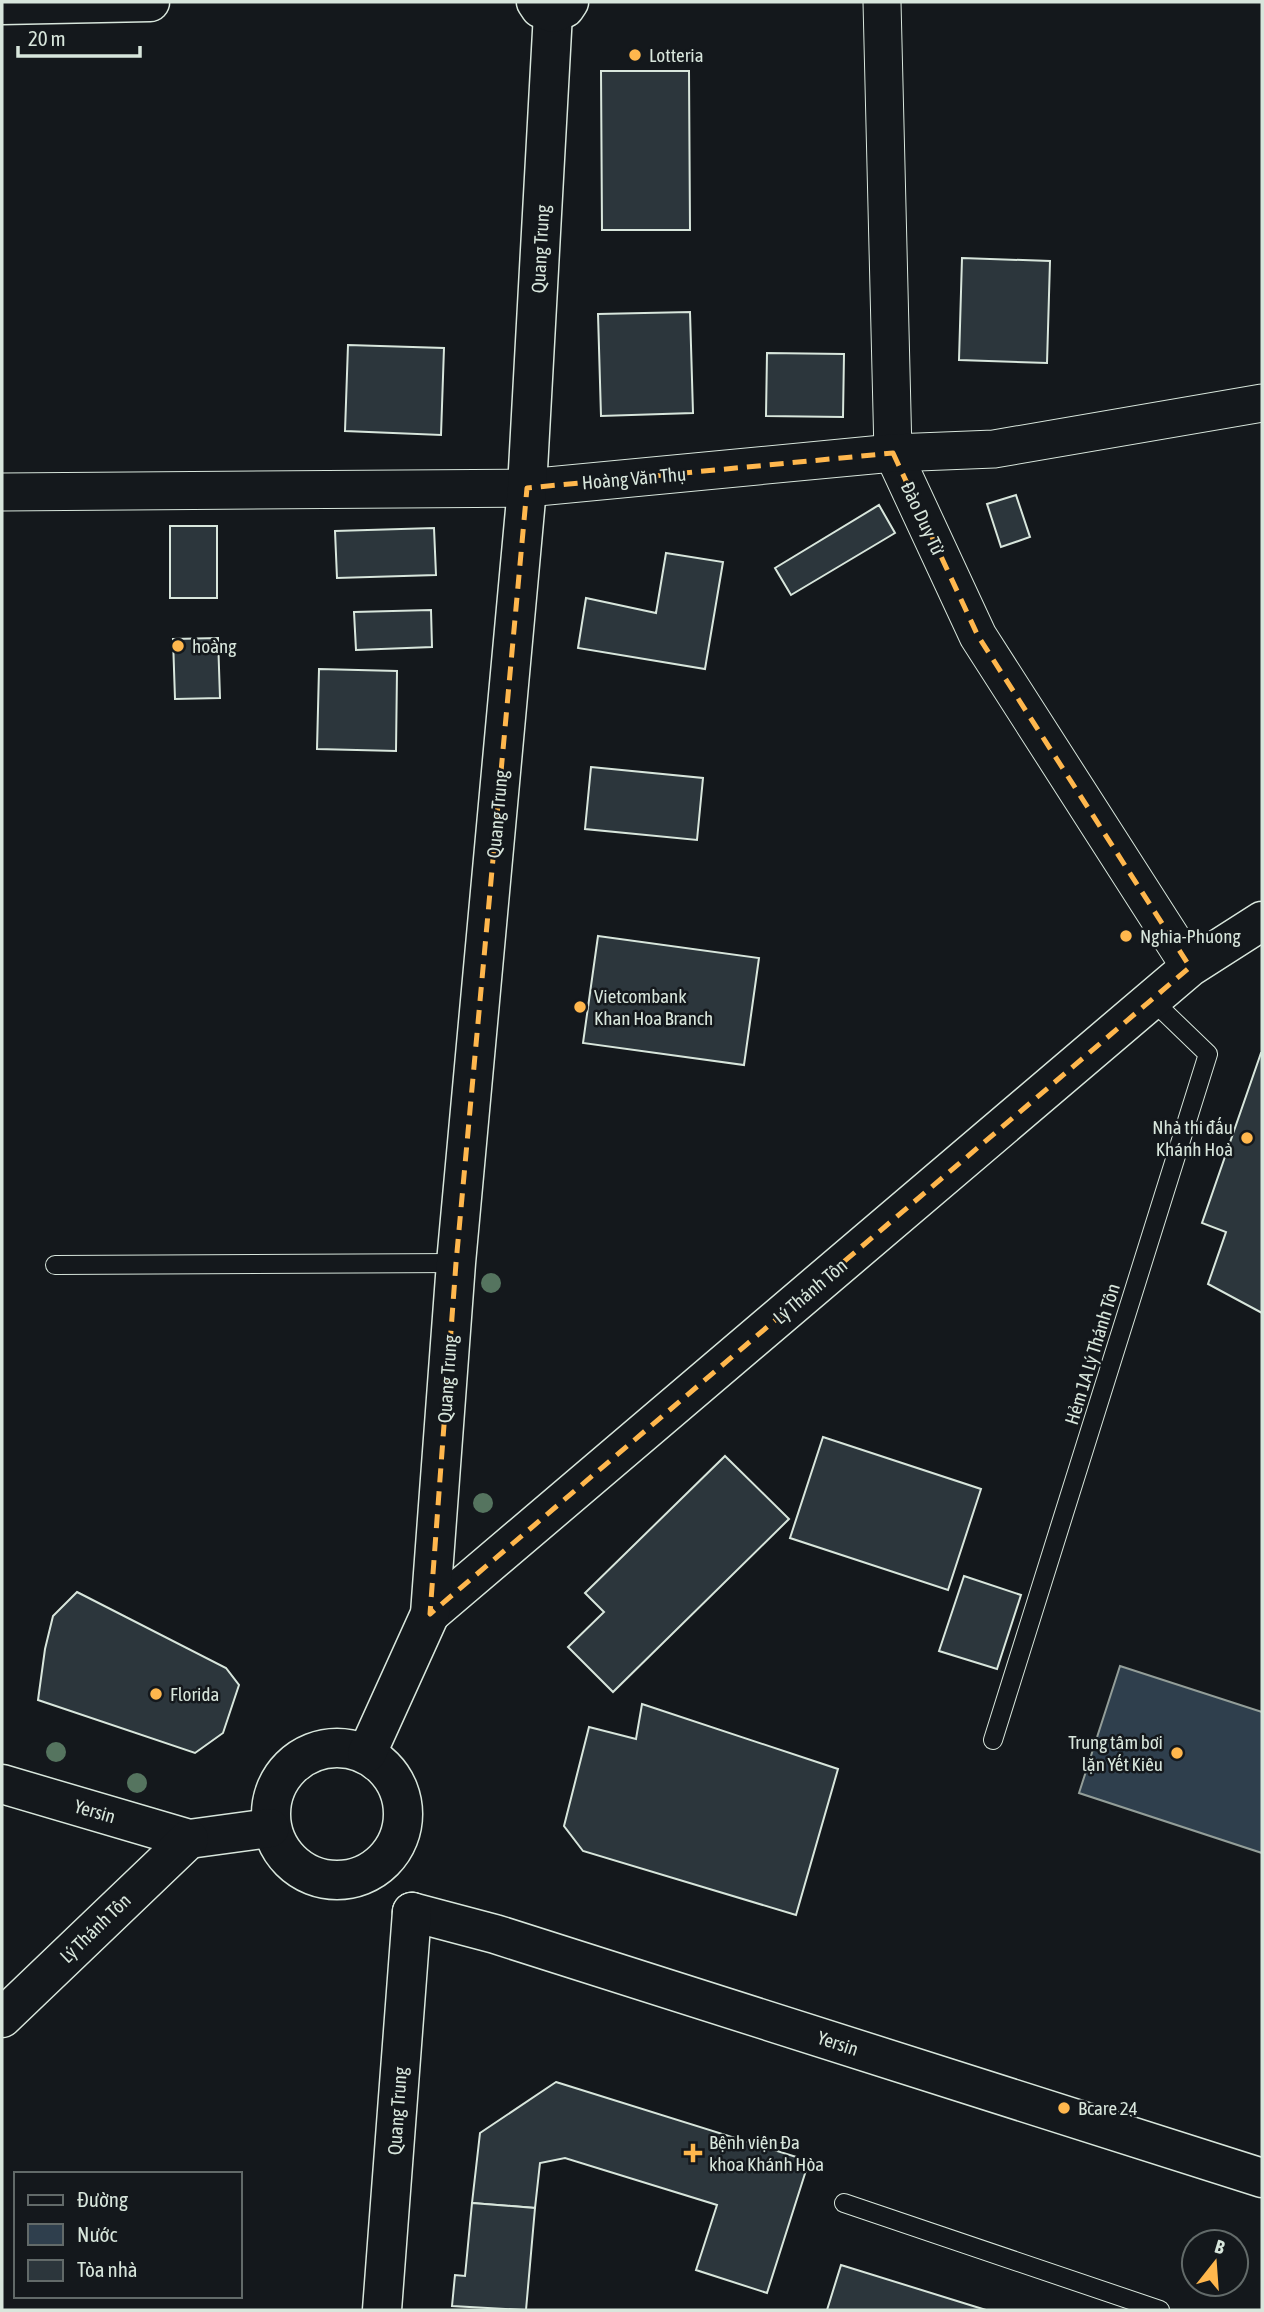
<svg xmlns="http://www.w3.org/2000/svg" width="1264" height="2312" font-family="'Asap Condensed',sans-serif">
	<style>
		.water { fill: #2f3f4d; stroke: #939e99; stroke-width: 2 }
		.building { fill: #2c363c; stroke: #d8e6dc; stroke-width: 2 }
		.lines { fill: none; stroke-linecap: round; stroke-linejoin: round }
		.service-casing { stroke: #d8e6dc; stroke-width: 20 }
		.minor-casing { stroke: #d8e6dc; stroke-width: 39 }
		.tertiary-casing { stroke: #d8e6dc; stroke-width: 41 }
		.primary-casing { stroke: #d8e6dc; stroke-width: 41 }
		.service { stroke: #14181c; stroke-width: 18 }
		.minor { stroke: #14181c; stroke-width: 37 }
		.tertiary { stroke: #14181c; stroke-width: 38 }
		.primary { stroke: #14181c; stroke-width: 38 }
		.tree { fill: #55745f }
		.marked { fill: none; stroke: #ffb74d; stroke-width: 5; stroke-dasharray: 14 9; stroke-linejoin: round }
		.poi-dot { fill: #ffb74d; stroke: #14181c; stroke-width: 2.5 }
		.labels { text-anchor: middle; stroke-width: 5; stroke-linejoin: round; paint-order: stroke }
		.poi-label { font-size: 19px; fill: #d8e6dc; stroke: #14181c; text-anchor: start }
		.street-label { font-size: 19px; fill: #d8e6dc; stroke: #14181c }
	</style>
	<rect width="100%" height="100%" fill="#14181c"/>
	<polygon class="water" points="1120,1666 1262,1712 1262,1853 1079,1793"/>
	<g class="building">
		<polygon points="601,71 689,71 690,230 602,230"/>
		<polygon points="962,258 1050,261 1047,363 959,360"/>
		<polygon points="690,312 693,413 601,416 598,314"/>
		<polygon points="348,345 444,348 441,435 345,431"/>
		<polygon points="767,353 844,354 843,417 766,416"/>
		<polygon points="1016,495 1030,537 1001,547 987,504"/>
		<polygon points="879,505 895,533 791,595 775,568"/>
		<rect x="170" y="526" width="47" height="72"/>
		<polygon points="434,528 436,575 337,578 335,531"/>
		<polygon points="666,553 723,562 705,669 578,648 586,598 656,613"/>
		<polygon points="431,610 432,647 356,650 354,612"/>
		<polygon points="218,638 220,698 175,699 173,639"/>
		<polygon points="319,669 397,671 396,751 317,749"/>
		<polygon points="591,767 703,778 697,840 585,829"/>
		<polygon points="598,936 759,958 744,1065 583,1043"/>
		<polygon points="1261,1053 1262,1053 1262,1313 1208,1284 1226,1232 1202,1223"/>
		<polygon points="823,1437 981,1489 948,1590 790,1538"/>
		<polygon points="725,1456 789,1519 613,1692 568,1647 604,1612 585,1593"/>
		<polygon points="964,1576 1021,1595 997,1669 939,1651"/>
		<polygon points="77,1592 226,1668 239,1685 223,1733 195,1753 38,1700 45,1649 53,1616"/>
		<polygon points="642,1704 838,1769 796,1915 583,1851 564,1826 589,1727 636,1739"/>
		<polygon points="556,2082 809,2161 767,2293 696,2270 717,2205 565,2158 540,2163 535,2208 472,2203 480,2133"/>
		<polygon points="472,2203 535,2208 526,2310 452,2306 455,2275 465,2276"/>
		<polygon points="841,2265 986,2310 827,2310"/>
	</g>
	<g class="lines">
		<g class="service-casing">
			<g id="service">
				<polyline points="55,1265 456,1263"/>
				<polyline points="993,1740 1208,1054 1152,1000"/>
				<polyline points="844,2203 1160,2310"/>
			</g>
		</g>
		<g class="minor-casing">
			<g id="minor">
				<polyline points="882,2 893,453 978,636 1190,967"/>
				<polyline points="2,492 527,488 893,453 994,449 1262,403"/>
			</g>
		</g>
		<g class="tertiary-casing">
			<g id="tertiary">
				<polyline points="430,1614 1190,967 1262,921"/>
				<circle cx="337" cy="1814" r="66"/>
				<polyline points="367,1753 430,1614 456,1263 527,488 553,13"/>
				<polyline points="2,1784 189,1839 270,1828"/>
				<polyline points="412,1912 495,1934 1262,2178"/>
				<polyline points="2,2018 189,1839"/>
				<polyline points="382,2310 412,1912"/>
			</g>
		</g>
		<g class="primary-casing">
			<g id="primary">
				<polyline points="536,2 540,8 553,13 565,8 569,2"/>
				<polyline points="2,5 150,2"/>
			</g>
		</g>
		<use href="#service" class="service"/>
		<use href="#minor" class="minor"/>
		<use href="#tertiary" class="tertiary"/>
		<use href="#primary" class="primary"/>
	</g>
	<g class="tree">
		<circle cx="491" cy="1283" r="10"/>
		<circle cx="483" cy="1503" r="10"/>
		<circle cx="56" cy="1752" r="10"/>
		<circle cx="137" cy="1783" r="10"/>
	</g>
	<path class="marked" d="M893,453l85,183 212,331 -760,647 26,-351 71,-775z"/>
	<g class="poi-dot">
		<circle cx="635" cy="55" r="7"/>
		<circle cx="178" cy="646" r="7"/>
		<circle cx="1126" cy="936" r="7"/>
		<circle cx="580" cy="1007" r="7"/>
		<circle cx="1247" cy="1138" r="7"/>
		<circle cx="156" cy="1694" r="7"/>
		<circle cx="1177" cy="1753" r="7"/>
		<circle cx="1064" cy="2108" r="7"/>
		<path d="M689.5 2142.5h7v7h7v7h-7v7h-7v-7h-7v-7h7z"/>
	</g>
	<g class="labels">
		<g class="poi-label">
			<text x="649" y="62">Lotteria</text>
			<text x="192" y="653">hoàng</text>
			<text x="1140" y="943">Nghia-Phuong</text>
			<text x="594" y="1003">Vietcombank<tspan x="594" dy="22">Khan Hoa Branch</tspan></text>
			<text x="1233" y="1134" text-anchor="end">Nhà thi đấu<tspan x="1233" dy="22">Khánh Hoà</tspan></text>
			<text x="170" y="1701">Florida</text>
			<text x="1163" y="1749" text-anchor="end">Trung tâm bơi<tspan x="1163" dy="22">lặn Yết Kiêu</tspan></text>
			<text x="1078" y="2115">Bcare 24</text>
			<text x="709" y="2149">Bệnh viện Đa<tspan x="709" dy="22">khoa Khánh Hòa</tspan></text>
		</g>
		<g class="street-label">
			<text transform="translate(540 249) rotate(-87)" y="7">Quang Trung</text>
			<text transform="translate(634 478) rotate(-5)" y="7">Hoàng Văn Thụ</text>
			<text transform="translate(923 518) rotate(65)" y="7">Đào Duy Từ</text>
			<text transform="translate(497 814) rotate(-85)" y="7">Quang Trung</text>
			<text transform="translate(810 1291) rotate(-40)" y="7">Lý Thánh Tôn</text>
			<text transform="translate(1092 1354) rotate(-73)" y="7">Hẻm 1A Lý Thánh Tôn</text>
			<text transform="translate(447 1379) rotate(-86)" y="7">Quang Trung</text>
			<text transform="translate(95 1811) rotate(16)" y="7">Yersin</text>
			<text transform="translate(95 1928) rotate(-44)" y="7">Lý Thánh Tôn</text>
			<text transform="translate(838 2043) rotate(18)" y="7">Yersin</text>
			<text transform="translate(397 2111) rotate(-86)" y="7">Quang Trung</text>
		</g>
	</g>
	<rect width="1264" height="2312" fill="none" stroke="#d8e6dc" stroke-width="7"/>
	<rect x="14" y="2172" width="228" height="126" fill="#14181c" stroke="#626a69" stroke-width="2"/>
	<rect x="28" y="2195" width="35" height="10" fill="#14181c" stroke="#626a69" stroke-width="2"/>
	<text x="77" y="2207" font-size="21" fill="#d8e6dc">Đường</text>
	<rect x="28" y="2224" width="35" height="21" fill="#2f3f4d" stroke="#626a69" stroke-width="2"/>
	<text x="77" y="2242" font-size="21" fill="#d8e6dc">Nước</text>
	<rect x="28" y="2260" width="35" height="21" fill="#2c363c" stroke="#626a69" stroke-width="2"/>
	<text x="77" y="2277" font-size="21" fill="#d8e6dc">Tòa nhà</text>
	<g transform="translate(1215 2263) rotate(17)"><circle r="33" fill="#14181c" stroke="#626a69" stroke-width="2"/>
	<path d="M0-5L12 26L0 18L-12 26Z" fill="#ffb74d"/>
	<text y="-10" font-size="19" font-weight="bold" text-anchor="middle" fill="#d8e6dc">B</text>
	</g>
	<path d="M18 46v10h122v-10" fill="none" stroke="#d8e6dc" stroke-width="3.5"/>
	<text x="28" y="46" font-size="21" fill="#d8e6dc" stroke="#14181c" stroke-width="5" paint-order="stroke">20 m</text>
</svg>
